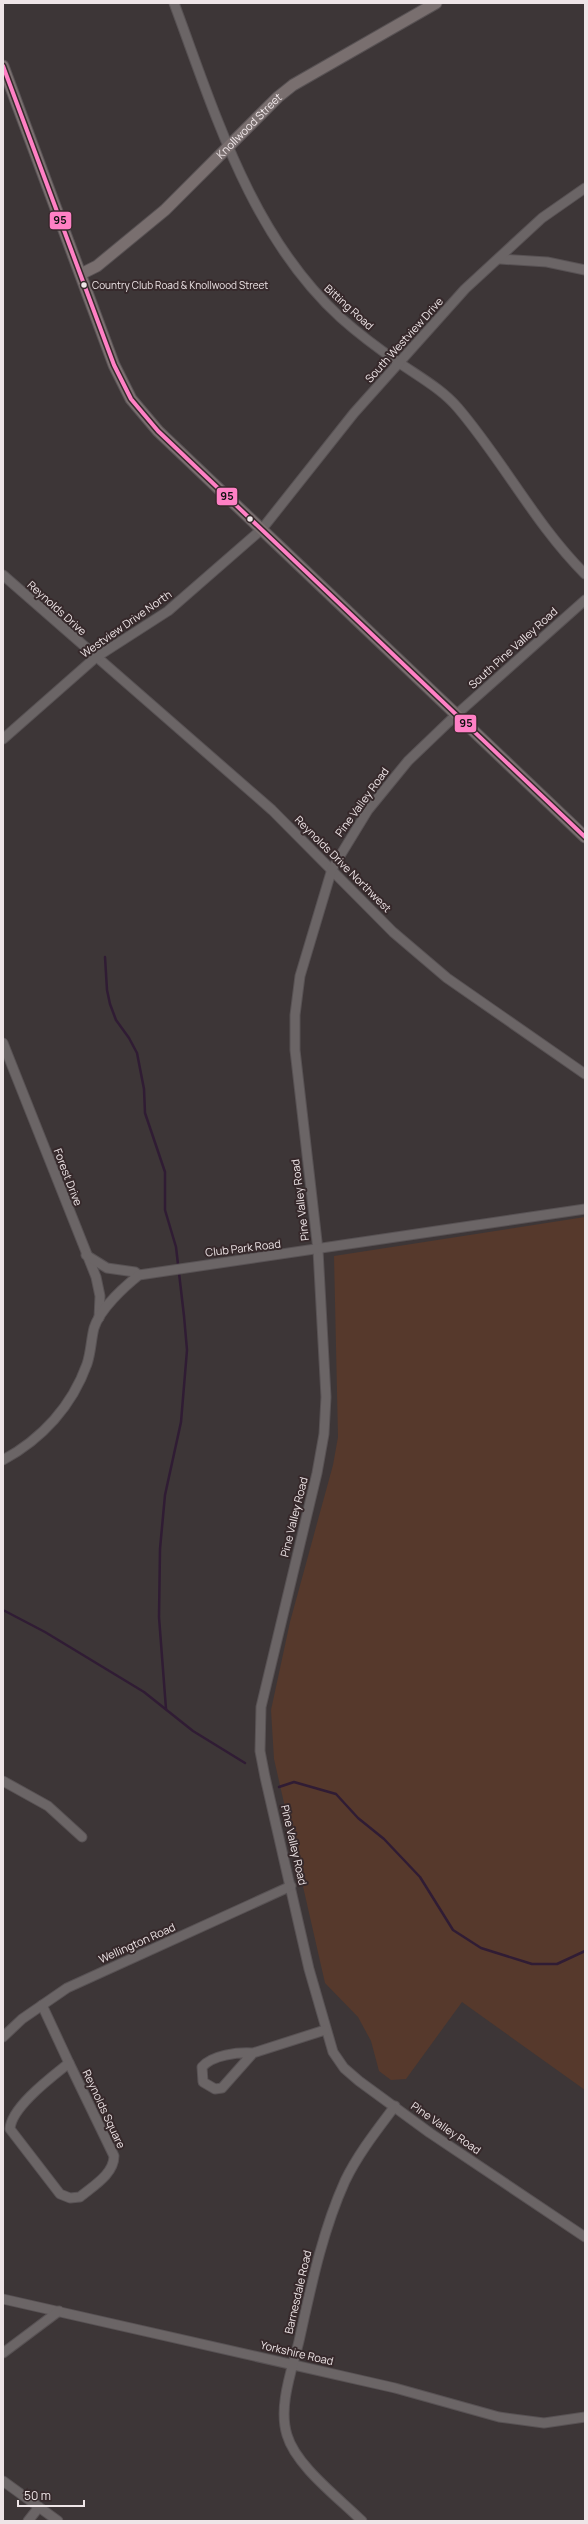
<svg xmlns="http://www.w3.org/2000/svg" width="588" height="2524" font-family="Manrope,sans-serif">
	<style>
		.green { fill: #56392c }
		.lines { fill: none; stroke-linecap: round; stroke-linejoin: round }
		.stream { stroke: #301c34; stroke-width: 2.5 }
		.minor-casing { stroke: #585254; stroke-width: 11 }
		.major-casing { stroke: #585254; stroke-width: 13 }
		.minor { stroke: #6b6566; stroke-width: 9 }
		.major { stroke: #796f6f; stroke-width: 11 }
		.bus-1-casing { stroke: #36292b; stroke-width: 7 }
		.bus-1 { stroke: #ff80c5; stroke-width: 4 }
		.bus-dot { fill: #eee5e7; stroke: #36292b; stroke-width: 1.5 }
		.labels { text-anchor: middle; stroke-width: 4; stroke-linejoin: round; paint-order: stroke }
		.bus-label { font-size: 10px; fill: #eee5e7; stroke: #36292b; text-anchor: start }
		.street-label { font-size: 11px; fill: #eee5e7; stroke: #36292b }
		.line-badge { stroke: #36292b; stroke-width: 1.5 }
		.pale-badge-label { font-size: 11px; text-anchor: middle; font-weight: bold; fill: #111 }
	</style>
	<rect width="100%" height="100%" fill="#3d3637"/>
	<polygon class="green" points="585,1217 585,2090 462,2002 406,2079 391,2080 379,2071 371,2041 358,2017 325,1983 274,1759 271,1710 290,1622 333,1465 338,1437 334,1256"/>
	<g class="lines">
		<g class="stream">
			<polyline points="105,957 107,990 110,1004 116,1020 129,1038 137,1053 144,1089 145,1113 165,1172 165,1210 176,1247 184,1316 187,1350 181,1422 165,1495 160,1549 159,1617 166,1709"/>
			<polyline points="3,1610 45,1632 144,1692 193,1731 245,1763"/>
			<polyline points="279,1787 294,1782 336,1794 358,1818 384,1839 420,1877 453,1930 481,1948 532,1964 557,1964 585,1951"/>
		</g>
		<g class="minor-casing">
			<g id="minor">
				<path d="M174,3c41,110 77,233 167,315 18,16 38,31 57,44 20,14 44,27 60,46 46,54 77,116 127,166"/>
				<polyline points="500,259 547,262 585,270"/>
				<polyline points="3,575 272,810 393,932 447,978 585,1074"/>
				<polyline points="585,600 457,714 408,761 368,810 332,869 300,976 295,1015 295,1050 318,1250 326,1397 324,1434 317,1473 261,1707 260,1751 265,1777 309,1969 333,2052 344,2068 359,2081 430,2133 585,2237"/>
				<polyline points="3,739 95,658 168,611 262,529 354,413 465,289 542,218 585,188"/>
				<polyline points="3,1043 96,1277 100,1296 99,1318"/>
				<polyline points="86,1255 107,1268 135,1272 139,1275"/>
				<path d="M3,1460c39,-21 69,-54 84,-96 4,-12 4,-24 7,-36 6,-19 30,-41 45,-53l446,-66"/>
				<polyline points="3,1781 48,1806 82,1837"/>
				<polyline points="42,2005 69,2063"/>
				<polyline points="3,2037 22,2019 67,1988 291,1886"/>
				<path d="M253,2053c-15,-1 -41,2 -51,14l1,15 12,7 7,-1 31,-35 72,-23"/>
				<path d="M69,2063l45,93c0,18 -21,30 -34,41l-10,1 -10,-4 -50,-65c1,-22 43,-53 59,-66z"/>
				<polyline points="3,2299 395,2388 499,2417 544,2423 585,2417"/>
				<polyline points="3,2353 59,2311"/>
				<polyline points="3,2481 58,2521"/>
				<polyline points="28,2521 39,2507"/>
				<path d="M362,2521c-23,-23 -66,-55 -75,-86 -9,-29 5,-65 12,-94 12,-54 23,-109 46,-160 13,-27 32,-51 50,-75"/>
			</g>
		</g>
		<g class="major-casing">
			<g id="major">
				<polyline points="3,66 114,365 131,399 158,431 585,837"/>
				<path id="s1" d="M81,274l16,-8 68,-56 113,-113 15,-12 143,-82"/>
			</g>
		</g>
		<use href="#minor" class="minor"/>
		<use href="#major" class="major"/>
		<g class="bus-1-casing">
			<polyline id="bus-1" points="3,66 114,365 131,399 158,431 585,837"/>
		</g>
		<use href="#bus-1" class="bus-1"/>
	</g>
	<g class="bus-dot">
		<circle cx="84" cy="285" r="3.5"/>
		<circle cx="250" cy="519" r="3.5"/>
	</g>
	<g class="labels">
		<g class="bus-label">
			<text x="92" y="289">Country Club Road &amp; Knollwood Street</text>
		</g>
		<g class="street-label">
			<text dy="4" stroke="none"><textPath href="#s1" startOffset="225">Knollwood Street</textPath></text>
			<text transform="translate(349 307) rotate(42)" y="4">Bitting Road</text>
			<text transform="translate(404 340) rotate(-48)" y="4">South Westview Drive</text>
			<text transform="translate(57 608) rotate(42)" y="4">Reynolds Drive</text>
			<text transform="translate(126 624) rotate(-35)" y="4">Westview Drive North</text>
			<text transform="translate(513 648) rotate(-42)" y="4">South Pine Valley Road</text>
			<text transform="translate(362 802) rotate(-54)" y="4">Pine Valley Road</text>
			<text transform="translate(343 864) rotate(45)" y="4">Reynolds Drive Northwest</text>
			<text transform="translate(68 1177) rotate(69)" y="4">Forest Drive</text>
			<text transform="translate(300 1200) rotate(-97)" y="4">Pine Valley Road</text>
			<text transform="translate(243 1248) rotate(-7)" y="4">Club Park Road</text>
			<text transform="translate(294 1517) rotate(-76)" y="4">Pine Valley Road</text>
			<text transform="translate(294 1845) rotate(77)" y="4">Pine Valley Road</text>
			<text transform="translate(137 1943) rotate(-24)" y="4">Wellington Road</text>
			<text transform="translate(104 2109) rotate(65)" y="4">Reynolds Square</text>
			<text transform="translate(446 2128) rotate(35)" y="4">Pine Valley Road</text>
			<text transform="translate(298 2292) rotate(-77)" y="4">Barnesdale Road</text>
			<text transform="translate(297 2353) rotate(13)" y="4">Yorkshire Road</text>
		</g>
	</g>
	<g class="line-badge">
		<rect x="49" y="211" width="23" height="19" rx="4" fill="#ff80c5"/>
		<rect x="216" y="487" width="22" height="19" rx="4" fill="#ff80c5"/>
		<rect x="454" y="714" width="23" height="19" rx="4" fill="#ff80c5"/>
	</g>
	<g class="pale-badge-label">
		<text x="60" y="224">95</text>
		<text x="227" y="500">95</text>
		<text x="466" y="727">95</text>
	</g>
	<rect width="588" height="2524" fill="none" stroke="#eee5e7" stroke-width="8"/>
	<path d="M18 2500v6h66v-6" fill="none" stroke="#eee5e7" stroke-width="2"/>
	<text x="24" y="2500" font-size="12" fill="#eee5e7" stroke="#36292b" stroke-width="3" paint-order="stroke">50 m</text>
</svg>
